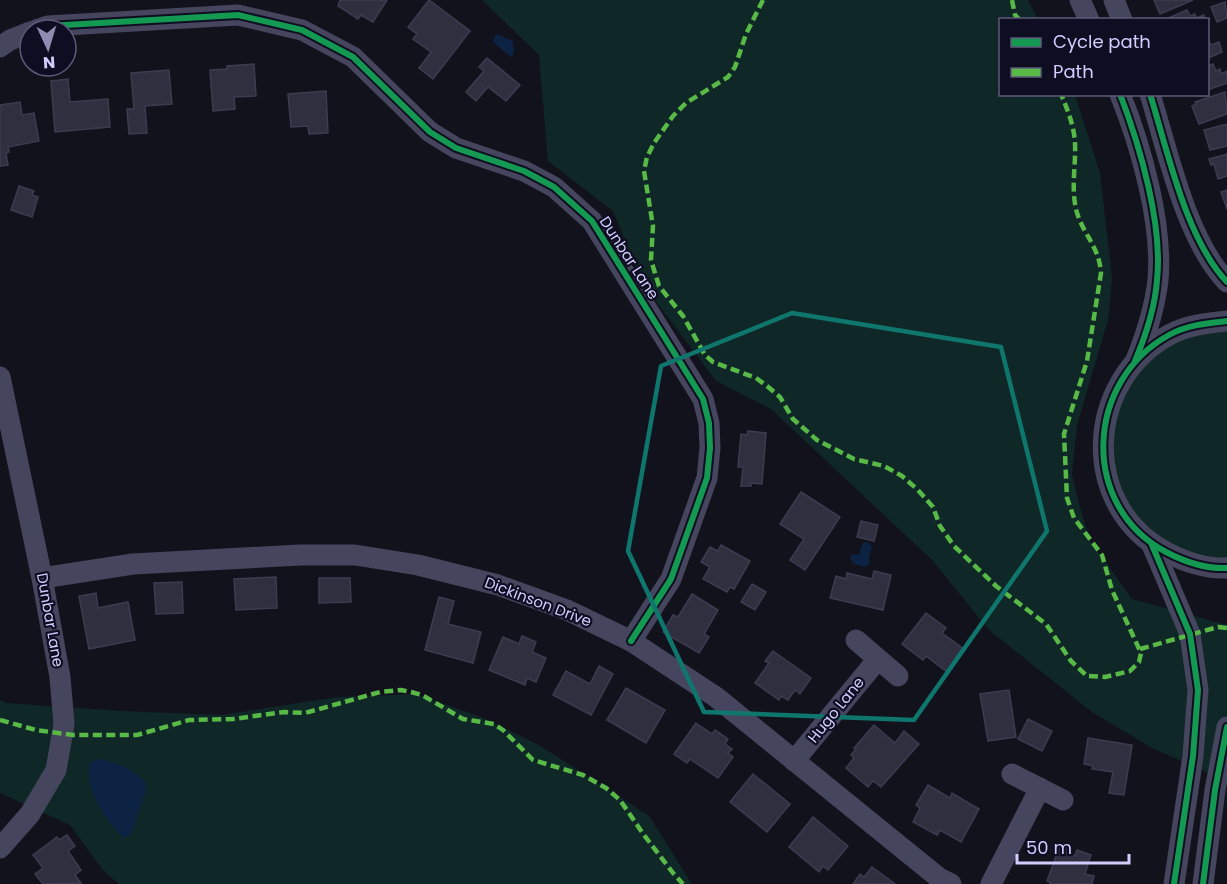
<svg xmlns="http://www.w3.org/2000/svg" width="1227" height="884" font-family="Poppins,sans-serif">
	<style>
		.green { fill: #0f2827 }
		.water { fill: #0c2242 }
		.building { fill: #302f3f; stroke: #3e3b51; stroke-width: 1.5 }
		.lines { fill: none; stroke-linecap: round; stroke-linejoin: round }
		.minor { stroke: #46455e; stroke-width: 21 }
		.quiet { stroke: #58b947; stroke-width: 4.5; stroke-dasharray: 9 4.5; stroke-linecap: butt }
		.cycleway-casing { stroke: #0f0d21; stroke-width: 10 }
		.cycleway { stroke: #139951; stroke-width: 6 }
		.marked { fill: none; stroke: #0f766e; stroke-width: 4.5; stroke-linejoin: round }
		.labels { text-anchor: middle; stroke-width: 4.5; stroke-linejoin: round; paint-order: stroke }
		.street-label { font-size: 15px; fill: #d1cdff; stroke: #0f0d21 }
	</style>
	<rect width="100%" height="100%" fill="#12121d"/>
	<g class="green">
		<polygon points="482,0 1028,0 1038,19 1000,20 1000,94 1075,95 1100,173 1112,278 1108,320 1077,425 1072,474 1079,504 1090,540 1132,599 1227,625 1227,781 1152,748 1092,712 989,630 932,560 771,409 716,381 642,283 613,211 548,161 539,55"/>
		<polygon points="1227,327 1227,559 1205,558 1170,545 1141,522 1121,492 1111,456 1114,416 1130,378 1158,349 1194,331"/>
		<polygon points="415,694 481,717 539,745 649,816 692,884 119,884 103,870 70,825 0,793 0,700 7,703 121,711 222,715 338,697"/>
	</g>
	<g class="water">
		<polygon points="497,34 513,41 514,53 511,57 494,43 493,40"/>
		<polygon points="868,542 872,547 869,556 870,563 865,567 854,564 850,559 851,555 859,554 863,543"/>
		<path d="M97,759c16,1 37,11 48,23l1,8 -14,42 -4,5h-5c-19,-18 -38,-47 -33,-74z"/>
	</g>
	<g class="building">
		<polygon points="340,0 387,0 373,22 361,15 358,19 338,6"/>
		<polygon points="429,0 470,31 433,79 419,68 431,52 413,39 417,34 408,27"/>
		<polygon points="1154,0 1193,0 1160,14"/>
		<polygon points="1225,2 1227,18 1217,22 1211,7"/>
		<polygon points="1187,10 1190,16 1195,14 1196,18 1204,15 1205,20 1164,20"/>
		<polygon points="1208,41 1209,41 1211,45 1219,42 1222,52 1208,58"/>
		<polygon points="487,58 520,85 506,101 488,87 476,101 466,92 484,71 479,67"/>
		<polygon points="254,64 256,96 234,97 235,109 213,111 210,70 227,69 227,66"/>
		<polygon points="1213,64 1216,71 1220,69 1221,74 1227,71 1227,83 1208,90 1208,66"/>
		<polygon points="169,70 172,104 145,106 147,133 129,134 127,109 134,109 131,73"/>
		<polygon points="68,79 70,102 108,99 110,127 55,132 51,81"/>
		<polygon points="326,91 328,133 309,134 308,126 291,127 288,94"/>
		<polygon points="1225,92 1227,114 1199,124 1192,106 1196,104 1195,102"/>
		<polygon points="20,102 22,115 34,113 39,141 8,147 9,152 6,153 8,165 0,166 0,105"/>
		<polygon points="1227,124 1227,146 1210,150 1204,130"/>
		<polygon points="1227,154 1227,176 1218,179 1214,164 1211,165 1209,159"/>
		<polygon points="19,186 34,191 32,195 38,197 32,217 11,210"/>
		<polygon points="1227,190 1227,209 1221,192"/>
		<polygon points="748,431 766,433 762,484 751,483 751,486 741,486 743,467 738,467 741,434 747,435"/>
		<polygon points="801,492 840,517 805,570 790,560 804,539 780,524"/>
		<polygon points="861,521 878,525 874,541 857,537"/>
		<polygon points="721,545 750,561 734,589 730,587 727,592 703,579 710,567 701,562 710,547 718,551"/>
		<polygon points="874,571 891,575 883,610 830,598 836,576 846,579 847,573 872,579"/>
		<polygon points="276,577 277,608 236,610 234,579"/>
		<polygon points="319,578 350,578 351,602 319,603"/>
		<polygon points="182,582 183,613 156,614 154,583"/>
		<polygon points="752,584 766,592 755,610 741,602"/>
		<polygon points="96,593 98,608 128,602 135,640 89,649 79,596"/>
		<polygon points="692,594 718,610 704,634 709,637 699,653 663,632 673,615 678,617"/>
		<polygon points="439,597 454,601 448,624 481,632 473,663 425,650"/>
		<polygon points="926,613 946,628 942,633 965,650 947,672 926,656 923,660 902,644"/>
		<polygon points="522,636 536,642 532,652 546,658 536,682 527,678 525,685 489,670 503,637 519,644"/>
		<polygon points="773,651 811,678 800,694 795,690 788,700 781,696 779,700 755,683 769,663 765,661"/>
		<polygon points="599,666 613,674 591,715 553,695 566,671 590,684"/>
		<polygon points="626,688 665,710 646,743 607,720"/>
		<polygon points="1009,690 1016,737 988,741 980,694"/>
		<polygon points="1028,719 1052,731 1042,751 1018,739"/>
		<polygon points="696,723 712,734 715,730 728,739 725,744 732,749 728,753 733,757 718,778 690,759 687,763 674,754"/>
		<polygon points="874,725 895,743 904,731 919,744 881,787 873,781 868,787 846,768 854,758 851,755 856,749 854,748"/>
		<polygon points="1088,738 1132,745 1124,795 1109,793 1113,772 1092,769 1093,766 1084,764"/>
		<polygon points="753,774 790,804 767,832 730,802"/>
		<polygon points="928,785 950,798 952,793 979,809 961,842 940,830 937,835 913,822 920,808 916,805"/>
		<polygon points="813,817 848,846 828,870 823,866 819,872 789,847"/>
		<polygon points="67,835 75,846 68,851 81,870 75,875 81,883 43,884 35,874 43,868 33,855 57,837 59,840"/>
		<polygon points="1060,845 1068,848 1067,853 1075,856 1077,850 1091,855 1085,874 1094,876 1092,884 1050,884 1050,882 1047,881"/>
		<polygon points="872,867 895,884 853,884 860,874 864,877"/>
	</g>
	<g class="lines">
		<g class="minor">
			<polyline points="1080,0 1089,20"/>
			<polyline points="1114,0 1122,20"/>
			<polyline points="36,30 48,26 238,15 302,30 353,57 430,132 456,148 524,171 554,187 592,221 703,399 709,423 710,448 707,478 671,579 631,641"/>
			<polyline points="0,47 10,40 30,32"/>
			<path d="M1120,94c21,52 43,130 38,186 -3,27 -12,55 -22,80"/>
			<path d="M1150,94c18,58 36,145 77,188"/>
			<path d="M1227,321c-19,2 -40,4 -58,14 -84,46 -90,171 -3,217 19,10 39,17 61,16"/>
			<polyline points="0,377 42,578 60,677 64,724 56,770 30,814 0,848"/>
			<polyline points="1152,545 1190,634 1198,690 1193,756 1174,884"/>
			<polyline points="42,578 133,564 300,555 355,555 418,565 498,585 567,610 631,641 716,697 939,878 951,884"/>
			<polyline points="856,640 898,676"/>
			<polyline points="794,761 878,659"/>
			<polyline points="1012,774 1063,800"/>
			<polyline points="991,884 1040,788"/>
			<polyline points="1203,884 1215,790 1227,727"/>
		</g>
		<g class="quiet">
			<path d="M763,0l-17,34 -11,33 -7,10 -42,26 -13,13 -19,27 -7,14 -3,14 9,55 -2,34 8,26 24,30 22,39 8,7 43,16 11,8 13,11 13,22 24,21 37,19 30,7 18,10 16,14 15,17 7,19 14,20 42,40 50,38 25,37 16,15 18,1 25,-6 9,-9 2,-9 -29,-63 -10,-35 -28,-37 -7,-20 -3,-64 23,-73 14,-88c-2,-28 -19,-39 -25,-64 -5,-22 0,-44 -1,-66 -1,-17 -7,-32 -14,-49"/>
			<polyline points="1012,0 1015,15 1020,20"/>
			<polyline points="1140,649 1218,627 1227,628"/>
			<polyline points="0,720 36,730 73,735 137,735 189,720 233,719 284,712 305,713 380,692 401,690 411,692 422,695 463,719 494,724 503,730 533,760 583,775 606,788 620,800 644,835 673,873 683,884"/>
		</g>
		<g class="cycleway-casing">
			<g id="cycleway">
				<polyline points="36,30 48,26 238,15 302,30 353,57 430,132 456,148 524,171 554,187 592,221 703,399 709,423 710,448 707,478 671,579 631,641"/>
				<path d="M1120,94c20,52 43,131 37,186 -2,28 -11,55 -22,81"/>
				<path d="M1150,94c18,58 36,145 77,188"/>
				<path d="M1227,321c-19,2 -40,4 -58,14 -84,46 -90,171 -3,217 19,10 39,17 61,16"/>
				<polyline points="1152,545 1190,634 1198,690 1193,756 1174,884"/>
				<polyline points="1203,884 1215,790 1227,727"/>
			</g>
		</g>
		<use href="#cycleway" class="cycleway"/>
	</g>
	<path class="marked" d="M792,313l209,34 46,184 -133,189 -210,-8 -76,-161 33,-185z"/>
	<g class="labels">
		<g class="street-label">
			<text transform="translate(629 258) rotate(57)" y="5">Dunbar Lane</text>
			<text transform="translate(538 602) rotate(21)" y="5">Dickinson Drive</text>
			<text transform="translate(50 620) rotate(80)" y="5">Dunbar Lane</text>
			<text transform="translate(836 710) rotate(-51)" y="5">Hugo Lane</text>
		</g>
	</g>
	<rect x="999" y="18" width="210" height="78" fill="#0f0d21" stroke="#5d5a7a" stroke-width="1.5"/>
	<rect x="1011" y="38" width="30" height="9" fill="#139951" stroke="#5d5a7a" stroke-width="1.5"/>
	<text x="1053" y="48" font-size="18" fill="#d1cdff">Cycle path</text>
	<rect x="1011" y="68" width="30" height="9" fill="#58b947" stroke="#5d5a7a" stroke-width="1.5"/>
	<text x="1053" y="78" font-size="18" fill="#d1cdff">Path</text>
	<g transform="translate(48 48) rotate(176)"><circle r="28" fill="#0f0d21" stroke="#5d5a7a" stroke-width="1.5"/>
	<path d="M0-4.5L10 22L0 15L-10 22Z" fill="#8e8cb0"/>
	<text y="-9" font-size="16" font-weight="bold" text-anchor="middle" fill="#d1cdff">N</text>
	</g>
	<path d="M1017 854v9h112v-9" fill="none" stroke="#d1cdff" stroke-width="3"/>
	<text x="1026" y="854" font-size="18" fill="#d1cdff" stroke="#0f0d21" stroke-width="4.5" paint-order="stroke">50 m</text>
</svg>
